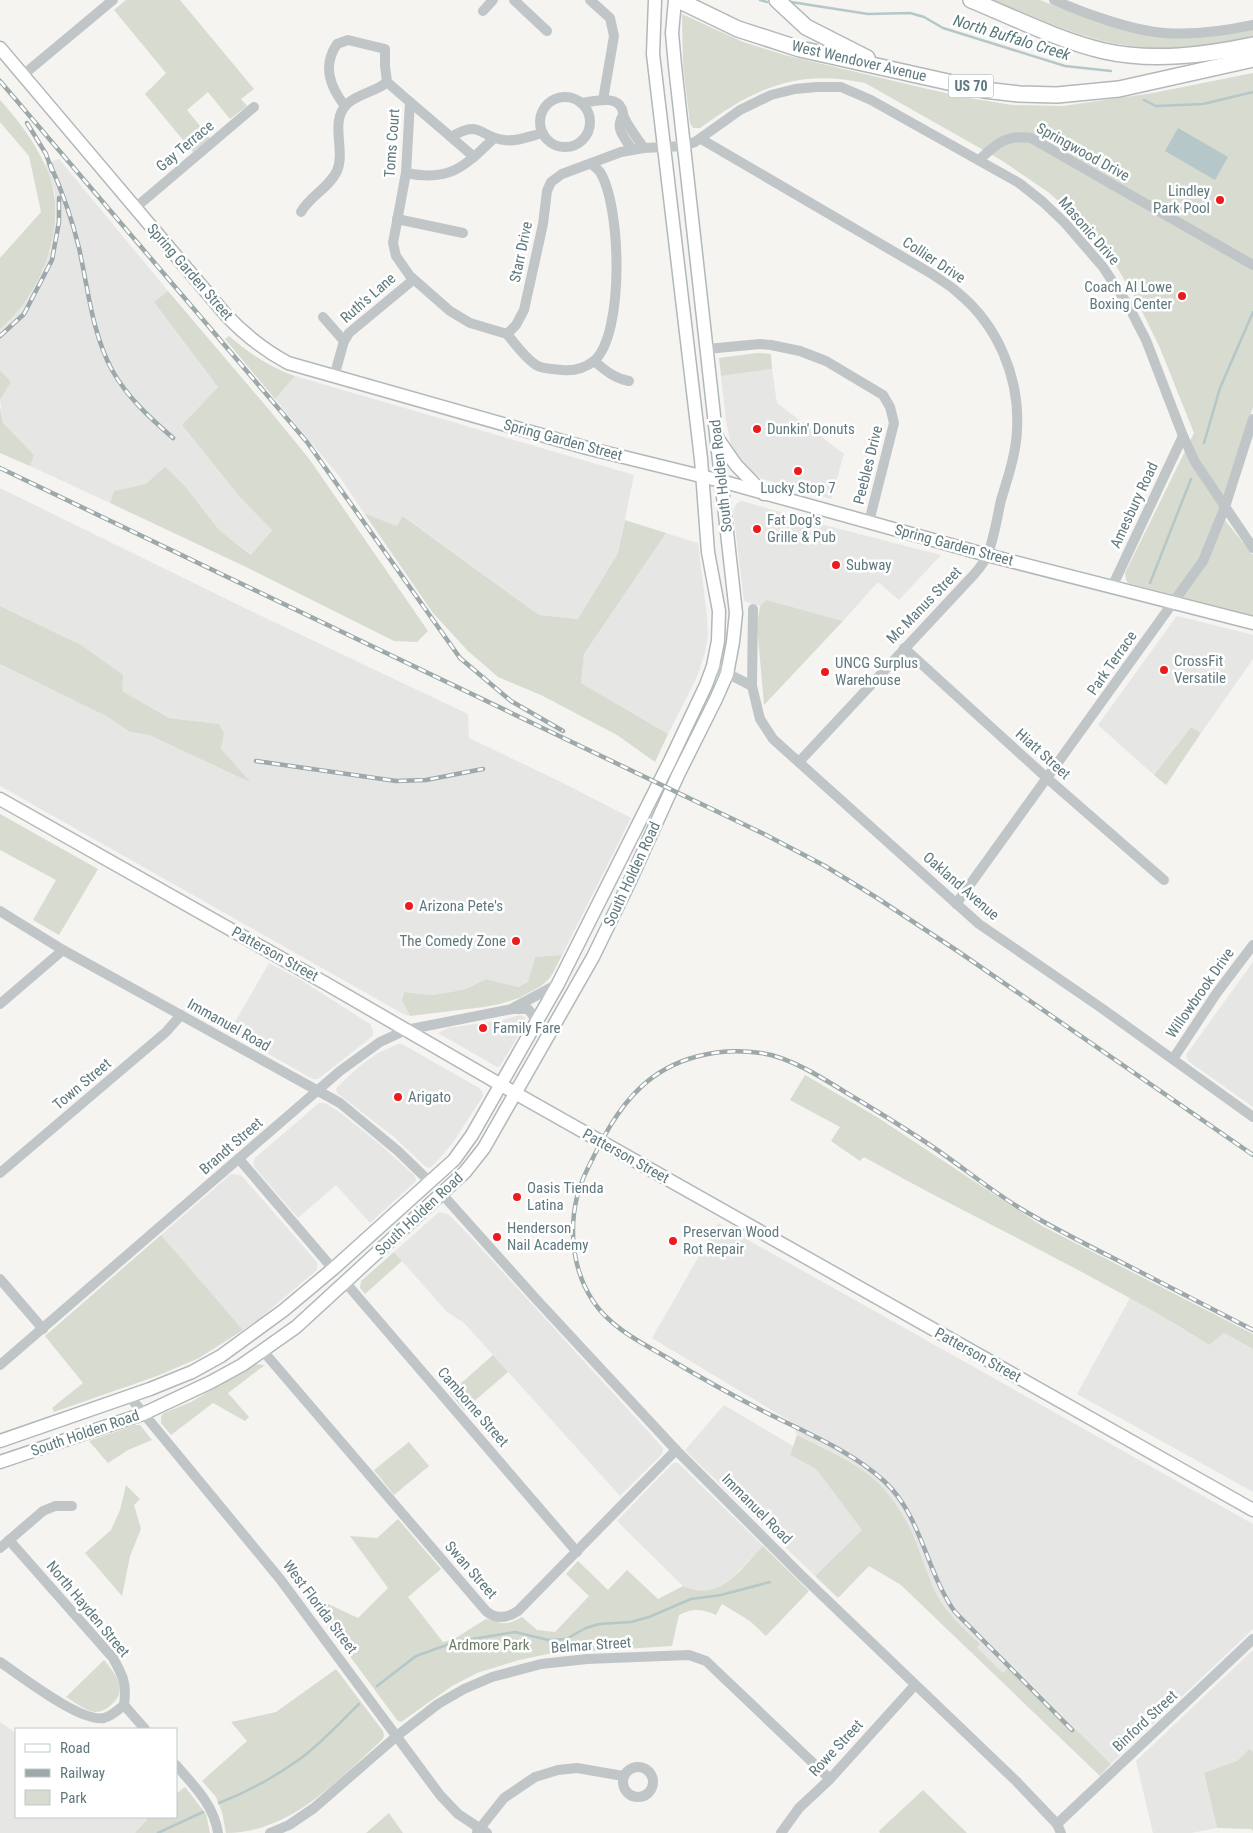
<svg xmlns="http://www.w3.org/2000/svg" width="1253" height="1833" font-family="'Roboto Condensed',sans-serif">
	<style>
		.built { fill: #e6e6e5 }
		.green { fill: #d7dbd0 }
		.water { fill: #b5c7c8 }
		.lines { fill: none; stroke-linecap: round; stroke-linejoin: round }
		.stream { stroke: #b5c7c8; stroke-width: 2.5 }
		.major-casing { stroke: #b1b8ba; stroke-width: 15 }
		.highway-casing { stroke: #b3b8ba; stroke-width: 18 }
		.minor { stroke: #c0c6c8; stroke-width: 10 }
		.major { stroke: #fff; stroke-width: 12 }
		.highway { stroke: #fff; stroke-width: 15 }
		.rail-casing { stroke: #9ca8aa; stroke-width: 4.5 }
		.rail { stroke: #fff; stroke-width: 2.5; stroke-dasharray: 8; stroke-linecap: butt }
		.poi-dot { fill: #ec1b1f; stroke: #fff; stroke-width: 2 }
		.labels { text-anchor: middle; stroke-width: 5; stroke-linejoin: round; paint-order: stroke }
		.shield { fill: #fff; stroke: #8fa1a5; stroke-width: 1 }
		.shield-label { font-size: 14px; font-weight: bold; fill: #5f797e }
		.street-label { font-size: 15px; fill: #5f797e; stroke: #fff }
		.poi-label { font-size: 15px; fill: #5f797e; stroke: #fff; text-anchor: start }
		.park-label { font-size: 15px; fill: #6d7b62; stroke: #fff }
		.water-label { font-size: 16px; font-style: italic; fill: #59797a; stroke: #fff }
	</style>
	<rect width="100%" height="100%" fill="#f6f4f1"/>
	<g class="built">
		<polygon points="59,159 168,291 154,302 218,387 182,425 239,496 272,529 252,555 219,530 185,486 146,484 114,491 110,503 30,466 34,455 3,423 0,400 11,382 0,370 0,329 20,308 50,251 56,219 55,194 45,164"/>
		<polygon points="772,369 777,403 844,454 831,499 762,479 750,471 738,458 731,445 726,421 721,376"/>
		<polygon points="295,376 634,475 618,553 578,619 539,615 404,516 398,526 364,513 339,476 275,399"/>
		<polygon points="0,488 255,613 468,714 469,738 561,782 631,818 562,955 535,957 528,982 518,987 486,979 466,989 446,993 431,995 404,992 402,1000 410,1016 405,1015 0,786 0,664 108,717 130,732 149,735 248,781 221,749 224,733 219,724 169,718 122,691 81,645 0,606"/>
		<polygon points="742,501 836,528 941,555 899,600 878,582 843,621 767,601 760,606 744,601 733,510 737,503"/>
		<polygon points="666,533 698,543 707,616 708,636 705,652 697,677 668,734 581,683 584,654"/>
		<polygon points="1178,616 1253,635 1253,659 1201,733 1191,727 1154,775 1098,725 1176,617"/>
		<polygon points="1253,962 1253,1107 1188,1061 1186,1055"/>
		<polygon points="269,963 301,980 370,1024 373,1031 373,1036 318,1079 313,1079 229,1032"/>
		<polygon points="520,1015 525,1017 526,1023 500,1066 497,1067 438,1033 448,1028 503,1020"/>
		<polygon points="398,1044 402,1044 479,1088 483,1093 483,1096 454,1141 441,1157 430,1168 426,1167 393,1136 337,1093 336,1088 361,1065 378,1053"/>
		<polygon points="319,1103 325,1103 338,1111 376,1141 415,1176 416,1181 370,1223 336,1185 298,1218 255,1168 253,1163 255,1158"/>
		<polygon points="231,1174 241,1175 317,1262 317,1270 260,1318 243,1330 161,1235"/>
		<polygon points="439,1212 448,1214 469,1235 663,1448 663,1453 620,1496 465,1324 446,1311 394,1252"/>
		<polygon points="718,1223 1253,1524 1253,1629 1111,1764 1012,1665 1003,1673 977,1647 979,1644 952,1618 938,1597 927,1576 915,1539 855,1466 797,1435 793,1423 652,1338"/>
		<polygon points="1130,1298 1209,1345 1224,1333 1253,1349 1253,1492 1077,1394"/>
		<polygon points="724,1405 793,1446 790,1455 816,1469 862,1530 815,1576 685,1450"/>
		<polygon points="673,1463 678,1463 763,1546 724,1586 709,1592 693,1590 683,1586 617,1521"/>
		<polygon points="1253,1650 1253,1752 1248,1750 1237,1761 1204,1774 1217,1828 1191,1833 1153,1833 1136,1761"/>
		<polygon points="0,1722 16,1733 16,1817 145,1817 147,1818 135,1833 0,1833"/>
	</g>
	<g class="green">
		<polygon points="126,0 180,0 254,89 241,99 247,106 230,119 208,92 187,110 210,138 193,152 145,94 166,73 114,10"/>
		<path d="M993,0h47l38,15 67,19 108,-5v7c-22,5 -45,10 -68,12 -73,5 -127,-21 -192,-48z"/>
		<path d="M682,14l61,28 42,13 134,32 44,10 49,8 51,1 90,-13 100,-20v334l-34,106 34,42v61l-125,-33 -2,-3 -1,-7 69,-140 -34,-85 -24,-49 -21,-35 -42,-50 -25,-22 -47,-32 -136,-77c-68,-15 -112,6 -165,45h-7l-3,-5 -7,-57z"/>
		<path d="M0,100c17,19 33,39 44,63 24,48 7,103 -23,144 -6,8 -14,15 -21,22v-71l41,-46 -12,-56 -29,-34z"/>
		<polygon points="168,291 271,412 310,460 428,631 417,642 394,641 246,567 110,503 114,491 146,484 165,467 185,486 219,530 251,555 272,530 239,496 182,425 218,387 154,302"/>
		<path d="M229,336c20,17 40,31 66,40l-20,23 -50,-60z"/>
		<polygon points="757,353 771,354 772,369 721,376 719,358"/>
		<polygon points="0,370 11,382 0,400"/>
		<polygon points="0,407 3,423 34,455 30,466 0,453"/>
		<polygon points="364,513 397,526 403,516 539,615 578,619 618,553 625,520 666,533 584,654 581,683 668,734 655,762 617,735 541,695 498,677 468,651 433,613"/>
		<polygon points="766,600 843,621 764,705 757,625 760,606"/>
		<polygon points="0,606 81,645 123,675 122,691 169,718 219,724 224,733 221,749 250,782 149,735 130,732 108,717 0,664"/>
		<polygon points="1191,727 1201,733 1166,785 1154,775"/>
		<polygon points="0,814 98,869 59,935 33,920 56,880 0,850"/>
		<polygon points="562,955 553,973 548,980 541,986 519,998 500,1004 484,1007 410,1016 402,1000 404,992 431,995 446,993 466,989 486,979 518,987 528,982 535,957"/>
		<path d="M805,1075l72,42 165,109 211,108v15l-29,-16 -15,12c-111,-70 -231,-124 -345,-188l-4,4 -29,-20 9,-14 -50,-27z"/>
		<polygon points="161,1235 243,1330 199,1358 157,1376 54,1412 52,1408 83,1383 45,1336"/>
		<polygon points="394,1252 402,1261 365,1294 360,1288 361,1281"/>
		<polygon points="493,1355 508,1372 464,1410 450,1393"/>
		<polygon points="254,1364 265,1365 228,1393 249,1417 245,1421 213,1403 171,1435 161,1423 161,1416 164,1413 191,1402"/>
		<polygon points="135,1425 140,1425 152,1440 128,1450 108,1463 89,1441"/>
		<path d="M797,1435c26,14 60,27 82,49 14,14 30,39 37,58 7,18 12,36 21,53 11,20 27,34 43,49l-3,3 26,26 8,-8 100,99 -11,12 -199,-191 -32,-19 -31,32 -23,-22 47,-46 -46,-61 -26,-14z"/>
		<polygon points="409,1442 429,1466 394,1495 374,1470"/>
		<polygon points="126,1485 140,1499 134,1505 141,1529 130,1556 122,1596 85,1553 111,1530 120,1510"/>
		<path d="M398,1519l43,50 -33,28 35,45 11,-3 32,-20c18,4 18,8 36,-2l15,13 18,2 34,-36 -23,-22 12,-13 30,29 19,-20 31,29 25,-13c38,17 56,-16 80,-40l46,45 -43,45 -16,-15 -28,-17 -6,11c-14,-6 -23,-7 -37,0l-7,31 -124,8 -29,6 -42,13 -25,13 -51,36 -4,-2 -82,-111 9,-7 34,16 30,-30 -38,-52 27,2z"/>
		<path d="M104,1660c10,12 25,30 8,44 -5,5 -10,8 -18,8 -10,-2 -19,-10 -28,-15z"/>
		<path d="M336,1669l47,62 1,5 -2,4c-44,40 -92,93 -156,93l-4,-21 -6,-15 -14,-16 45,-40 -16,-19 45,-10z"/>
		<polygon points="1249,1749 1253,1752 1253,1831 1251,1829 1217,1828 1204,1773 1237,1761"/>
		<polygon points="185,1787 206,1814 210,1833 135,1833 147,1819 145,1817 176,1817 176,1794"/>
		<polygon points="923,1790 967,1833 880,1833 879,1831"/>
		<polygon points="389,1813 403,1833 366,1833"/>
	</g>
	<polygon class="water" points="1178,128 1228,157 1215,180 1165,151"/>
	<g class="lines">
		<g class="stream">
			<polyline points="760,0 767,2"/>
			<polyline points="791,2 868,14 910,13 924,17 943,28 1065,66 1111,71"/>
			<polyline points="1144,100 1156,106 1203,104 1253,92"/>
			<polyline points="1204,443 1220,388 1253,312"/>
			<polyline points="1150,583 1191,479"/>
			<polyline points="377,1686 416,1656 455,1642 515,1632 548,1640 566,1639 586,1628 599,1624 631,1622 649,1617 691,1599 721,1595 770,1582"/>
			<path d="M219,1803c28,-11 54,-25 78,-42 23,-16 42,-38 62,-57"/>
			<polyline points="158,1833 203,1812"/>
		</g>
		<g class="major-casing">
			<g id="major">
				<path d="M0,48l226,267c19,20 38,35 62,48l299,85 134,33 266,74 266,68"/>
				<polyline points="718,439 736,465 764,494"/>
				<polyline points="0,799 325,983 515,1093 1253,1510"/>
				<polyline points="0,1441 150,1389 192,1372 221,1356 284,1310 333,1269 454,1160 472,1135 558,984 670,761 706,685 713,666 718,641 719,611 708,552 701,459 653,54 655,0"/>
				<polyline points="0,1462 143,1414 211,1382 242,1365 296,1327 465,1172 484,1148 593,957 630,881 678,775 716,699 727,674 733,642 736,613 675,66 672,33 675,0"/>
			</g>
		</g>
		<g class="highway-casing">
			<g id="highway">
				<polyline points="678,0 738,29 800,49 984,90 1019,94 1057,95 1119,89 1253,59"/>
				<polyline points="777,0 806,27 867,58"/>
				<path d="M971,0c44,18 87,40 133,51 49,11 101,4 149,-6"/>
			</g>
		</g>
		<g class="minor">
			<polyline points="514,0 547,31"/>
			<polyline points="590,0 610,18 614,36 603,100"/>
			<path d="M1054,0c29,13 79,31 111,33 28,2 60,-2 88,-8"/>
			<polyline points="483,11 493,0"/>
			<polyline points="23,75 113,0"/>
			<circle cx="565" cy="122" r="25"/>
			<path d="M410,102l41,35c31,-18 27,0 53,3 13,2 26,-4 39,-7"/>
			<path d="M581,103c12,-1 35,-9 41,6 1,3 1,6 2,8 5,11 13,21 20,31"/>
			<path d="M345,106c-15,-19 -23,-40 -8,-62l11,-4 37,9v17l2,16 23,20 -4,71 -13,70 3,13 14,20 40,35 20,12 37,11"/>
			<path d="M623,115c-9,15 2,22 9,35"/>
			<polyline points="451,137 474,157"/>
			<path d="M701,139l231,135c8,6 18,11 25,18 41,33 63,86 60,138 -1,24 -9,47 -16,70 -4,18 -7,39 -14,56 -5,10 -13,19 -21,27l-167,179"/>
			<path d="M979,160c17,-16 27,-26 52,-22l222,127"/>
			<path d="M406,173c44,9 58,-6 88,-35"/>
			<polyline points="135,208 254,107"/>
			<path d="M301,212c9,-16 28,-24 36,-41 9,-21 -8,-49 10,-67 12,-11 29,-12 40,-22"/>
			<polyline points="397,219 463,233"/>
			<polyline points="323,317 344,341"/>
			<polyline points="507,334 516,325 524,310 543,224 547,191 551,182 562,174 621,152 644,148 684,146 695,142 740,110 771,95 795,89 817,87 841,87 871,100 1019,183 1043,202 1065,223 1103,267 1128,305 1146,340 1183,436 1195,462 1253,548"/>
			<path d="M507,334c8,10 18,24 29,31 6,4 18,4 26,5 11,1 23,-2 32,-9 31,-27 27,-156 6,-189 -2,-3 -6,-5 -8,-8"/>
			<polyline points="707,349 760,344 771,345 800,351 826,361 883,395 890,407 894,423 869,522"/>
			<path d="M594,361c12,10 20,17 35,20"/>
			<polyline points="334,377 344,341 349,333 413,280"/>
			<polyline points="1112,587 1183,436"/>
			<polyline points="753,609 752,686 760,719 773,739 979,924 1100,1007 1253,1117"/>
			<polyline points="904,648 1048,779 1164,880"/>
			<polyline points="713,666 752,686"/>
			<polyline points="956,904 1203,561 1225,507 1253,419"/>
			<polyline points="0,911 63,950 340,1103 398,1151 430,1182"/>
			<polyline points="0,1004 63,950"/>
			<polyline points="513,1008 558,984"/>
			<polyline points="1173,1059 1216,994 1253,945"/>
			<polyline points="239,1159 333,1269"/>
			<polyline points="0,1173 166,1032 181,1015"/>
			<polyline points="442,1194 536,1299 676,1450 801,1575 1016,1781 1057,1824 1061,1833"/>
			<polyline points="0,1279 43,1329"/>
			<polyline points="345,1282 577,1552"/>
			<path d="M263,1351l223,260c10,9 21,7 32,0l158,-161"/>
			<polyline points="0,1365 340,1071 380,1042 406,1030 512,1009 528,1009 538,1022"/>
			<polyline points="129,1396 280,1579 440,1795 458,1814 487,1833"/>
			<path d="M9,1540l104,118c10,18 14,26 11,47"/>
			<polyline points="0,1548 43,1511 55,1506 72,1506"/>
			<path d="M0,1662c21,14 81,61 104,56 8,-2 14,-8 20,-13"/>
			<polyline points="124,1705 145,1729"/>
			<path d="M176,1765c18,21 38,40 42,68"/>
			<circle cx="638" cy="1782" r="15"/>
			<polyline points="1057,1824 1253,1639"/>
			<polyline points="477,1832 504,1798 535,1777 558,1770 577,1768 623,1776"/>
			<polyline points="270,1833 289,1825 314,1808 398,1735 438,1704 464,1689 492,1677 541,1664 587,1659 689,1655 706,1661 830,1779"/>
			<polyline points="781,1833 799,1808 830,1779 915,1685"/>
		</g>
		<use href="#major" class="major"/>
		<use href="#highway" class="highway"/>
		<g class="rail-casing">
			<g id="rail">
				<polyline points="0,81 307,442 460,658 511,701 563,731"/>
				<polyline points="27,123 46,154 52,171"/>
				<path d="M50,164c12,27 22,55 29,84 9,40 13,85 33,122 15,27 38,48 61,68"/>
				<polyline points="0,336 24,314 52,260 59,222 59,198"/>
				<polyline points="0,468 766,835 825,866 874,896 959,952 1253,1155"/>
				<polyline points="256,761 396,781 426,780 483,769"/>
				<path d="M1072,1730l-117,-118c-29,-40 -33,-96 -71,-131 -32,-29 -73,-46 -111,-65 -36,-18 -72,-38 -107,-59 -26,-15 -56,-30 -73,-56 -25,-38 -26,-91 -6,-131 14,-29 30,-61 54,-83 32,-30 77,-40 120,-34 28,4 60,24 84,39 27,16 53,32 79,49 32,21 62,46 94,66 33,20 67,37 101,54 45,23 90,46 134,69"/>
			</g>
		</g>
		<use href="#rail" class="rail"/>
	</g>
	<g class="poi-dot">
		<circle cx="1220" cy="200" r="5"/>
		<circle cx="1182" cy="296" r="5"/>
		<circle cx="757" cy="429" r="5"/>
		<circle cx="798" cy="471" r="5"/>
		<circle cx="757" cy="529" r="5"/>
		<circle cx="836" cy="565" r="5"/>
		<circle cx="1164" cy="670" r="5"/>
		<circle cx="825" cy="672" r="5"/>
		<circle cx="409" cy="906" r="5"/>
		<circle cx="516" cy="941" r="5"/>
		<circle cx="483" cy="1028" r="5"/>
		<circle cx="398" cy="1097" r="5"/>
		<circle cx="517" cy="1197" r="5"/>
		<circle cx="497" cy="1237" r="5"/>
		<circle cx="673" cy="1241" r="5"/>
	</g>
	<g class="labels">
		<rect class="shield" x="948.5" y="74.5" width="45" height="23" rx="4"/>
		<g class="shield-label">
			<text x="971" y="91">US 70</text>
		</g>
		<g class="street-label">
			<text transform="translate(859 61) rotate(13)" y="5">West Wendover Avenue</text>
			<text transform="translate(392 143) rotate(-86)" y="5">Toms Court</text>
			<text transform="translate(185 146) rotate(-40)" y="5">Gay Terrace</text>
			<text transform="translate(1083 152) rotate(29)" y="5">Springwood Drive</text>
			<text transform="translate(1089 231) rotate(49)" y="5">Masonic Drive</text>
			<text transform="translate(521 252) rotate(-78)" y="5">Starr Drive</text>
			<text transform="translate(934 260) rotate(33)" y="5">Collier Drive</text>
			<text transform="translate(190 272) rotate(49)" y="5">Spring Garden Street</text>
			<text transform="translate(368 298) rotate(-41)" y="5">Ruth's Lane</text>
			<text transform="translate(563 440) rotate(15)" y="5">Spring Garden Street</text>
			<text transform="translate(868 465) rotate(-76)" y="5">Peebles Drive</text>
			<text transform="translate(721 476) rotate(-96)" y="5">South Holden Road</text>
			<text transform="translate(1134 505) rotate(-65)" y="5">Amesbury Road</text>
			<text transform="translate(954 545) rotate(15)" y="5">Spring Garden Street</text>
			<text transform="translate(924 605) rotate(-46)" y="5">Mc Manus Street</text>
			<text transform="translate(1112 663) rotate(-55)" y="5">Park Terrace</text>
			<text transform="translate(1043 754) rotate(42)" y="5">Hiatt Street</text>
			<text transform="translate(632 874) rotate(-65)" y="5">South Holden Road</text>
			<text transform="translate(961 886) rotate(41)" y="5">Oakland Avenue</text>
			<text transform="translate(275 954) rotate(29)" y="5">Patterson Street</text>
			<text transform="translate(1200 993) rotate(-55)" y="5">Willowbrook Drive</text>
			<text transform="translate(229 1025) rotate(29)" y="5">Immanuel Road</text>
			<text transform="translate(82 1084) rotate(-40)" y="5">Town Street</text>
			<text transform="translate(231 1146) rotate(-41)" y="5">Brandt Street</text>
			<text transform="translate(626 1156) rotate(29)" y="5">Patterson Street</text>
			<text transform="translate(419 1214) rotate(-43)" y="5">South Holden Road</text>
			<text transform="translate(978 1355) rotate(29)" y="5">Patterson Street</text>
			<text transform="translate(473 1407) rotate(49)" y="5">Camborne Street</text>
			<text transform="translate(85 1433) rotate(-19)" y="5">South Holden Road</text>
			<text transform="translate(757 1509) rotate(45)" y="5">Immanuel Road</text>
			<text transform="translate(471 1570) rotate(49)" y="5">Swan Street</text>
			<text transform="translate(320 1607) rotate(53)" y="5">West Florida Street</text>
			<text transform="translate(88 1609) rotate(50)" y="5">North Hayden Street</text>
			<text transform="translate(591 1645) rotate(-4)" y="5">Belmar Street</text>
			<text transform="translate(1145 1721) rotate(-43)" y="5">Binford Street</text>
			<text transform="translate(836 1748) rotate(-47)" y="5">Rowe Street</text>
		</g>
		<g class="poi-label">
			<text x="1210" y="196" text-anchor="end">Lindley<tspan x="1210" dy="17">Park Pool</tspan></text>
			<text x="1172" y="292" text-anchor="end">Coach Al Lowe<tspan x="1172" dy="17">Boxing Center</tspan></text>
			<text x="767" y="434">Dunkin' Donuts</text>
			<text x="798" y="493" text-anchor="middle">Lucky Stop 7</text>
			<text x="767" y="525">Fat Dog's<tspan x="767" dy="17">Grille &amp; Pub</tspan></text>
			<text x="846" y="570">Subway</text>
			<text x="1174" y="666">CrossFit<tspan x="1174" dy="17">Versatile</tspan></text>
			<text x="835" y="668">UNCG Surplus<tspan x="835" dy="17">Warehouse</tspan></text>
			<text x="419" y="911">Arizona Pete's</text>
			<text x="506" y="946" text-anchor="end">The Comedy Zone</text>
			<text x="493" y="1033">Family Fare</text>
			<text x="408" y="1102">Arigato</text>
			<text x="527" y="1193">Oasis Tienda<tspan x="527" dy="17">Latina</tspan></text>
			<text x="507" y="1233">Henderson<tspan x="507" dy="17">Nail Academy</tspan></text>
			<text x="683" y="1237">Preservan Wood<tspan x="683" dy="17">Rot Repair</tspan></text>
		</g>
		<g class="park-label">
			<text x="489" y="1650">Ardmore Park</text>
		</g>
		<g class="water-label">
			<text transform="translate(1012 37) rotate(17)" y="6">North Buffalo Creek</text>
		</g>
	</g>
	<rect x="15" y="1728" width="162" height="90" fill="#ffffff" stroke="#bfc9cb"/>
	<rect x="25" y="1744" width="25" height="8" fill="#ffffff" stroke="#bfc9cb"/>
	<text x="60" y="1753" font-size="15" fill="#5f797e">Road</text>
	<rect x="25" y="1769" width="25" height="8" fill="#9ca8aa" stroke="#bfc9cb"/>
	<text x="60" y="1778" font-size="15" fill="#5f797e">Railway</text>
	<rect x="25" y="1790" width="25" height="15" fill="#d7dbd0" stroke="#bfc9cb"/>
	<text x="60" y="1803" font-size="15" fill="#5f797e">Park</text>
</svg>
